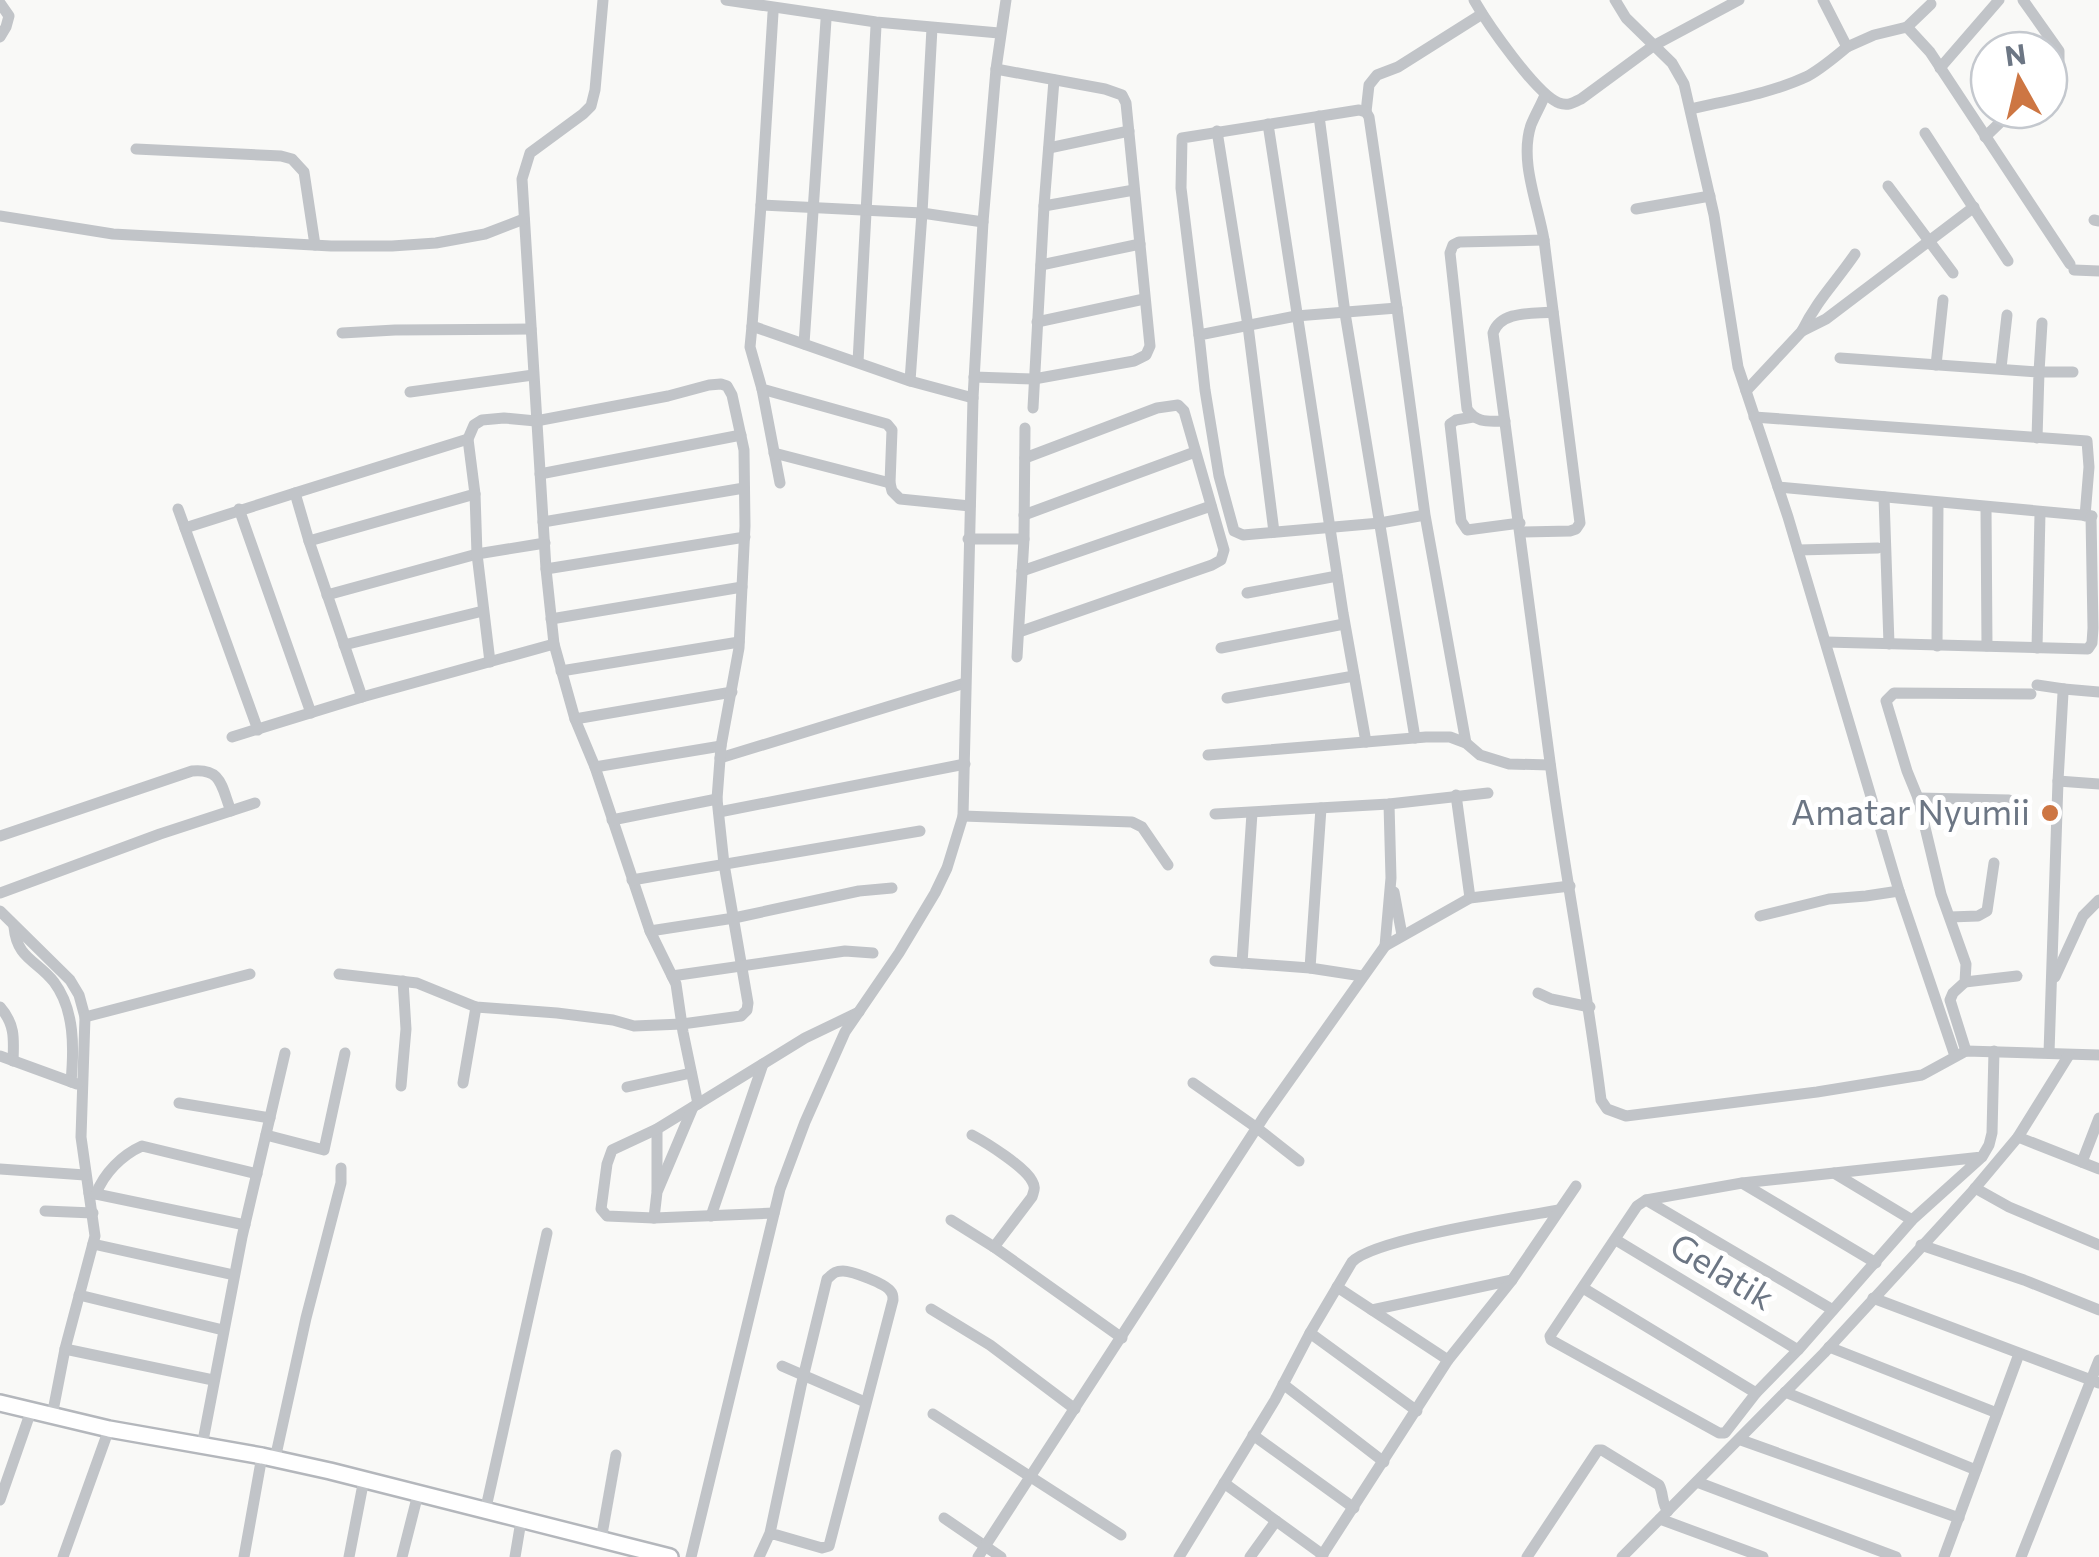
<svg xmlns="http://www.w3.org/2000/svg" width="2099" height="1557" font-family="Commissioner,sans-serif">
	<style>
		.lines { fill: none; stroke-linecap: round; stroke-linejoin: round }
		.secondary-casing { stroke: #b4b7bc; stroke-width: 20 }
		.minor { stroke: #c1c4c8; stroke-width: 11 }
		.secondary { stroke: #fff; stroke-width: 15 }
		.poi-dot { fill: #cd7643; stroke: #fff; stroke-width: 4 }
		.labels { text-anchor: middle; stroke-width: 10; stroke-linejoin: round; paint-order: stroke }
		.poi-label { font-size: 35px; fill: #6c7684; stroke: #fff; text-anchor: end }
		.street-label { font-size: 35px; fill: #6c7684; stroke: #fff }
	</style>
	<rect width="100%" height="100%" fill="#f9f9f7"/>
	<g class="lines">
		<g class="secondary-casing">
			<polyline id="secondary" points="0,1403 109,1429 262,1456 330,1471 670,1557"/>
		</g>
		<g class="minor">
			<polyline points="603,0 595,90 591,106 583,114 530,153 522,179 546,569 554,644 575,719 595,767 650,931 676,984 683,1032 698,1104"/>
			<polyline points="726,0 876,22 999,33"/>
			<path d="M1474,0c13,23 62,94 85,103 9,3 14,0 22,-4l72,-53 86,-46"/>
			<polyline points="1615,0 1626,18 1672,63 1684,84 1714,215 1738,367 1788,517 1899,891 1955,1056"/>
			<polyline points="2023,0 2059,51 2059,61 2049,75"/>
			<polyline points="0,3 9,16 6,27 0,37"/>
			<polyline points="1907,27 1931,4"/>
			<polyline points="1847,47 1874,35 1907,27 1930,52 2070,264"/>
			<polyline points="1940,68 1999,0"/>
			<path d="M1691,109c38,-9 81,-16 117,-33 14,-8 26,-18 39,-29l-24,-47"/>
			<polyline points="1366,112 1369,85 1377,75 1398,67 1482,14"/>
			<polyline points="1319,116 1345,313 1415,738"/>
			<polyline points="1268,124 1343,613 1366,742"/>
			<polyline points="1217,131 1248,326 1274,532"/>
			<polyline points="1925,133 2008,261"/>
			<polyline points="1985,137 2013,110"/>
			<polyline points="1049,148 1129,131"/>
			<polyline points="136,149 281,156 292,159 304,172 315,245"/>
			<polyline points="1888,186 1953,273"/>
			<polyline points="761,205 773,13"/>
			<polyline points="1044,206 1134,190"/>
			<polyline points="1636,209 1710,196"/>
			<polyline points="0,216 113,234 331,246 392,246 436,243 485,234 524,219"/>
			<polyline points="2094,220 2099,221"/>
			<polyline points="1041,265 1140,244"/>
			<polyline points="2074,270 2099,271"/>
			<path d="M1553,312c-20,2 -52,-2 -60,21 20,143 37,286 57,429 15,113 37,225 51,338l6,9 19,7 191,-24 105,-17 44,-24 133,4"/>
			<polyline points="1037,322 1144,299"/>
			<polyline points="2042,323 2039,372 2073,372"/>
			<polyline points="752,326 750,347 762,389 887,424 892,430 890,483 892,491 900,499 970,506"/>
			<path d="M1802,331c15,-31 34,-49 53,-77"/>
			<polyline points="342,333 395,330 531,329"/>
			<polyline points="1199,335 1181,188 1182,138 1359,110 1366,112 1369,117 1397,308"/>
			<polyline points="804,344 826,20"/>
			<polyline points="1840,358 2039,372 2037,438"/>
			<polyline points="858,362 876,26"/>
			<polyline points="1936,365 1943,300"/>
			<polyline points="2001,368 2007,315"/>
			<polyline points="974,377 1034,379 1095,368 1134,361 1146,355 1150,346 1126,103 1122,95 1105,89 996,69"/>
			<polyline points="910,381 922,213 932,28"/>
			<polyline points="762,389 780,483"/>
			<polyline points="1746,391 1802,331 1826,319 1974,207"/>
			<polyline points="410,392 533,375"/>
			<polyline points="973,398 910,381 752,326 761,205 922,213 983,222"/>
			<polyline points="1033,408 1044,206 1054,80"/>
			<polyline points="1473,417 1456,420 1450,424 1461,521 1467,530 1520,523"/>
			<polyline points="1754,417 2087,441 2089,467 2085,516"/>
			<path d="M1505,421c-16,0 -28,3 -38,-12l-17,-156 3,-8 6,-3 85,-2c-6,-36 -25,-79 -13,-115 4,-10 10,-20 14,-30"/>
			<polyline points="774,453 890,483"/>
			<polyline points="540,474 741,435"/>
			<polyline points="1778,487 2092,516"/>
			<polyline points="1884,497 1889,644"/>
			<polyline points="1986,507 1987,646"/>
			<polyline points="178,509 258,730"/>
			<polyline points="239,509 311,713"/>
			<polyline points="1024,515 1195,452"/>
			<polyline points="1425,515 1380,523 1243,535 1234,531 1219,476 1205,390 1199,335 1296,316 1397,308 1425,515 1466,743"/>
			<polyline points="543,522 744,488"/>
			<polyline points="185,528 295,493"/>
			<polyline points="1521,532 1570,531 1576,529 1580,523 1544,240"/>
			<polyline points="968,539 1024,539"/>
			<polyline points="309,541 475,494"/>
			<polyline points="1798,550 1878,548"/>
			<polyline points="546,569 745,537"/>
			<polyline points="1022,571 1211,506"/>
			<polyline points="1247,593 1337,576"/>
			<polyline points="327,595 477,554 545,543"/>
			<polyline points="551,619 742,587"/>
			<polyline points="1019,632 1212,565 1221,560 1224,550 1184,411 1178,405 1157,408 1025,458"/>
			<polyline points="1826,642 2088,649 2092,643 2093,628 2091,516"/>
			<polyline points="344,645 483,611"/>
			<polyline points="1937,646 1938,503"/>
			<polyline points="1221,648 1344,624"/>
			<polyline points="2037,648 2040,513"/>
			<polyline points="1017,657 1024,539 1025,428"/>
			<polyline points="561,671 739,642"/>
			<polyline points="2037,685 2064,689"/>
			<polyline points="362,697 309,541 295,493 468,439"/>
			<polyline points="1227,698 1354,676"/>
			<polyline points="575,719 732,692"/>
			<polyline points="232,737 362,697 554,644"/>
			<polyline points="1208,755 1426,737 1450,737 1466,743 1480,755 1509,764 1550,765"/>
			<polyline points="720,758 965,683"/>
			<polyline points="595,767 721,746"/>
			<polyline points="2058,781 2099,784"/>
			<polyline points="1456,795 1470,898"/>
			<polyline points="1918,798 2009,800"/>
			<polyline points="719,812 965,764"/>
			<polyline points="1215,814 1389,804 1488,793"/>
			<polyline points="963,816 1132,822 1142,827 1168,865"/>
			<polyline points="612,820 717,799"/>
			<path d="M0,836l192,-65c30,-3 29,15 39,40"/>
			<polyline points="632,880 920,831"/>
			<polyline points="1394,892 1402,935"/>
			<polyline points="0,893 160,834 255,803"/>
			<polyline points="0,911 70,980 79,995 85,1017 81,1137 95,1236 65,1349 52,1416"/>
			<polyline points="1760,916 1829,899 1866,896 1899,891"/>
			<polyline points="1950,917 1978,916 1987,911 1994,863"/>
			<path d="M14,927c3,32 23,33 40,55 21,28 20,67 17,100"/>
			<polyline points="650,931 734,918 859,891 892,888"/>
			<polyline points="1385,946 1391,878 1389,804"/>
			<polyline points="1215,961 1310,968 1362,976"/>
			<polyline points="1242,963 1252,813"/>
			<polyline points="1310,968 1321,808"/>
			<polyline points="339,974 417,983 476,1007 557,1013 613,1020 634,1026 682,1024 741,1016 747,1010 748,1003 724,864 717,799 721,746 739,648 745,526 744,450 732,395 727,386 721,384 709,385 668,396 536,421 504,418 482,420 474,425 468,439 475,494 477,554 490,662"/>
			<polyline points="672,976 845,951 873,953"/>
			<polyline points="2055,977 2083,916 2099,900"/>
			<polyline points="1965,982 2017,976"/>
			<polyline points="1538,993 1551,999 1590,1007"/>
			<path d="M0,1007c15,17 14,31 13,54"/>
			<polyline points="85,1017 250,974"/>
			<polyline points="1966,1051 1950,1000 1953,993 1965,982 1966,964 1941,894 1918,798 1907,771 1886,701 1894,693 2031,694"/>
			<polyline points="2049,1053 2058,781 2063,693 2064,689 2099,692"/>
			<polyline points="0,1056 77,1084"/>
			<polyline points="463,1083 476,1007"/>
			<polyline points="1193,1083 1257,1128 1299,1161"/>
			<polyline points="401,1086 406,1029 403,981"/>
			<polyline points="627,1087 691,1073"/>
			<polyline points="179,1103 270,1118"/>
			<polyline points="657,1129 657,1190"/>
			<polyline points="266,1135 324,1150 345,1053"/>
			<path d="M972,1135c15,8 53,32 60,46 4,7 2,9 0,16l-38,50"/>
			<polyline points="2018,1137 2099,1169"/>
			<polyline points="1982,1157 1742,1183 1646,1200 1637,1206 1550,1336 1551,1340 1719,1433 1725,1433 1756,1393 1798,1350 1912,1220 1982,1157 1989,1145 1992,1133 1994,1051"/>
			<polyline points="2082,1162 2099,1118"/>
			<polyline points="0,1169 85,1175"/>
			<polyline points="1834,1173 1912,1220"/>
			<polyline points="1742,1183 1876,1263"/>
			<polyline points="1975,1188 2009,1207 2099,1245"/>
			<path d="M89,1193l7,1c8,-21 26,-39 46,-48l115,28"/>
			<polyline points="96,1194 245,1225"/>
			<polyline points="1646,1200 1833,1310"/>
			<polyline points="45,1211 93,1213"/>
			<polyline points="774,1213 654,1218 607,1216 601,1209 607,1164 612,1150 657,1129 805,1038 859,1012"/>
			<polyline points="711,1216 763,1064"/>
			<polyline points="654,1218 657,1192 693,1107"/>
			<polyline points="951,1220 994,1247 1122,1338"/>
			<polyline points="1616,1240 1798,1350"/>
			<polyline points="93,1244 234,1275"/>
			<polyline points="1921,1245 2024,1280 2099,1310"/>
			<polyline points="1337,1287 1448,1360"/>
			<polyline points="1583,1288 1756,1393"/>
			<polyline points="79,1295 223,1330"/>
			<polyline points="1873,1298 2099,1383"/>
			<polyline points="931,1309 990,1345 1075,1409"/>
			<polyline points="1372,1310 1512,1280"/>
			<polyline points="1310,1333 1417,1411"/>
			<polyline points="1829,1347 1997,1413"/>
			<polyline points="65,1349 213,1380"/>
			<polyline points="782,1366 865,1402"/>
			<polyline points="1283,1384 1384,1462"/>
			<polyline points="1785,1392 1976,1470"/>
			<polyline points="933,1414 1121,1535"/>
			<polyline points="1253,1435 1354,1508"/>
			<polyline points="1741,1440 1959,1518"/>
			<polyline points="202,1446 242,1237 285,1053"/>
			<polyline points="275,1459 306,1318 341,1183 341,1168"/>
			<polyline points="1697,1482 1896,1557"/>
			<polyline points="1224,1483 1323,1555"/>
			<polyline points="0,1500 31,1411"/>
			<polyline points="485,1512 547,1233"/>
			<polyline points="944,1518 1001,1557"/>
			<polyline points="1660,1519 1763,1557"/>
			<polyline points="601,1540 616,1455"/>
			<polyline points="63,1557 109,1429"/>
			<polyline points="244,1557 262,1456"/>
			<polyline points="349,1557 364,1479"/>
			<polyline points="402,1557 418,1494"/>
			<polyline points="515,1557 521,1521"/>
			<polyline points="691,1557 780,1189 805,1122 845,1032 899,953 935,893 947,868 963,816 973,398 983,222 996,69 1006,0"/>
			<path d="M759,1557l11,-24 31,-147 26,-107c6,-5 7,-8 16,-8 9,0 44,13 48,21 2,2 2,6 2,8l-64,246 -7,2 -52,-15"/>
			<polyline points="978,1557 1265,1115 1385,946 1470,898 1570,886"/>
			<path d="M1179,1557l96,-157 35,-67 42,-71c21,-23 168,-45 207,-52"/>
			<polyline points="1250,1557 1276,1521"/>
			<polyline points="1321,1557 1448,1360 1512,1280 1576,1186"/>
			<path d="M1527,1557l71,-107h4l57,35c5,9 2,18 9,26"/>
			<polyline points="1622,1557 1824,1353 1971,1193 2018,1137 2069,1055"/>
			<polyline points="1944,1557 2019,1354"/>
			<polyline points="2021,1557 2099,1360"/>
		</g>
		<use href="#secondary" class="secondary"/>
	</g>
	<circle class="poi-dot" cx="2050" cy="813" r="10"/>
	<g class="labels">
		<g class="poi-label">
			<text x="2030" y="825">Amatar Nyumii</text>
		</g>
		<g class="street-label">
			<text transform="translate(1722 1272) rotate(31)" y="12">Gelatik</text>
		</g>
	</g>
	<g transform="translate(2019 80) rotate(352)"><circle r="48" fill="#ffffff" stroke="#c4c8ce" stroke-width="2.5"/>
	<path d="M0-8L18 38L0 25L-18 38Z" fill="#cd7643"/>
	<text y="-15" font-size="28" font-weight="bold" text-anchor="middle" fill="#6c7684">N</text>
	</g>
</svg>
